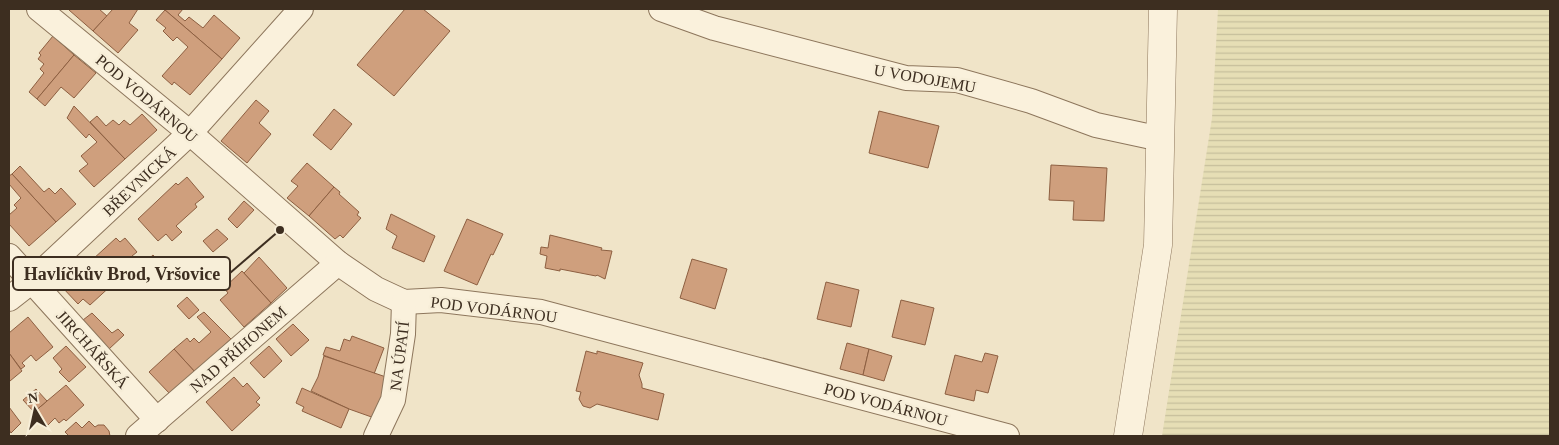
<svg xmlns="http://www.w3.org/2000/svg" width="1559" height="445" font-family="'Times New Roman',serif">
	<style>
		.farmland { fill: url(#farmland-rules) }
		.building { fill: #cf9f7d; stroke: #8d5f41 }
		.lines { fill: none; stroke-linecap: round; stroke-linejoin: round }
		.minor-casing { stroke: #8d765c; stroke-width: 26 }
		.tertiary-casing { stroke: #8d765c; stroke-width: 29 }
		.minor { stroke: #faf1dc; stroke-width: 24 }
		.tertiary { stroke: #faf1dc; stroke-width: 28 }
		.labels { text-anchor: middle; stroke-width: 5; stroke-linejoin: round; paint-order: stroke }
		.street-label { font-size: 16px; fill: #3d2e20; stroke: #f7eed8 }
		.leader { fill: none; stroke: #3d2e20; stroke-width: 2 }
		.callout-dot { fill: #3d2e20; stroke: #f7eed8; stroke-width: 2 }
		.callout { fill: #f7eed8; stroke: #3d2e20; stroke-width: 2 }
		.callout-label { font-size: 18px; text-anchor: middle; font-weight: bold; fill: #3d2e20 }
	</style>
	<defs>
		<pattern id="farmland-rules" width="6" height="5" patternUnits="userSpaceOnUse" patternTransform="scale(1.25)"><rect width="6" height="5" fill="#e6deb5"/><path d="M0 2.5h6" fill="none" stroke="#c6bf9b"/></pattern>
	</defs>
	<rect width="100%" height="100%" fill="#f0e4c8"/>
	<polygon class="farmland" points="1218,9 1550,9 1550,436 1162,436 1212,118"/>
	<g class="building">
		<polygon points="70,9 99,9 107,16 93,31 69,10"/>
		<polygon points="113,9 138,9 129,23 138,30 118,53 93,31"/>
		<polygon points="166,9 183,9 178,15 185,21 189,17 203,28 214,15 240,38 222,59 165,10"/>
		<polygon points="405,9 423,9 450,31 394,96 357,65"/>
		<polygon points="165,10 222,59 190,95 174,82 172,85 162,76 188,47 177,37 173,41 163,31 166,28 156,20"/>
		<polygon points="53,36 74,55 37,99 29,92 44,73 40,69 44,64 38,59 41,55 39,53"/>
		<polygon points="74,55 96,73 74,98 61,87 45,106 37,99"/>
		<polygon points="256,100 269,111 259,123 271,134 247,163 221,141"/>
		<polygon points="74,106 125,159 94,187 79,171 88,164 81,156 97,142 89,134 86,138 67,118"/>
		<polygon points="334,109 352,124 331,150 313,135"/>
		<polygon points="879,111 939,126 928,168 869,153"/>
		<polygon points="142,114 157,130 125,159 90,122 97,116 106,126 113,120 119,125 124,120 130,125"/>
		<polygon points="307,163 334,187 309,216 287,198 298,186 291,181"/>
		<polygon points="1051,165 1107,168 1104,221 1073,220 1074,201 1049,200"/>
		<polygon points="20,166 44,192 49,188 55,194 61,188 76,204 56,222 12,174"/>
		<polygon points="12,174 56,222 29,246 9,224 9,215 17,208 14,205 21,198 9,184 9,176"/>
		<polygon points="187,177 204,197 195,204 197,207 176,226 182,232 172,241 166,234 158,241 138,219 176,183 178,185"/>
		<polygon points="334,187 340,192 339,194 359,212 357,215 361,218 343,238 340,235 335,239 309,216"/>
		<polygon points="244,201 254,210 237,228 228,219"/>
		<polygon points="391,214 435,236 424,262 392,248 397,236 386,229"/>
		<polygon points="467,219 503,234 493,255 491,254 477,285 444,271"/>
		<polygon points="217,229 228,239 213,252 203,241"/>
		<polygon points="550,235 602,248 601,250 612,251 605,279 597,275 596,276 560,269 560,271 545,268 547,256 540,254 541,247 548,248"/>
		<polygon points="116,238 120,242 125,238 137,252 132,256 137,262 114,283 92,260"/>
		<polygon points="153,255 174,277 164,287 143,264"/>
		<polygon points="259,257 287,288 271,303 244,273"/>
		<polygon points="692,259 727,269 715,309 680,298"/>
		<polygon points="92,260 114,283 90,305 83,299 78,304 62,287"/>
		<polygon points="242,271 271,303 244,327 220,300 228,293 224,288"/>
		<polygon points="826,282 859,290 851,327 817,319"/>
		<polygon points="187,297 199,310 189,319 177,306"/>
		<polygon points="901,300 934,308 925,345 892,337"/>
		<polygon points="204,312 231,339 195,372 174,349 187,338 190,342 194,338 199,343 211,332 197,317"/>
		<polygon points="92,313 112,333 118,329 124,335 109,349 83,320"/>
		<polygon points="28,317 53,347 36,361 31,355 22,363 25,366 21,369 9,353 9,333"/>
		<polygon points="293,324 309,340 291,356 276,339"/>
		<polygon points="352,336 384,348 374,374 323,355 326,347 340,351 344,339 350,341"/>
		<polygon points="847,343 869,349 863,375 840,369"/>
		<polygon points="66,346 86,367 69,382 59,372 62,369 53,358"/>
		<polygon points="269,346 282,361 264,378 250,363"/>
		<polygon points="174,349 195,372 170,394 149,372"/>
		<polygon points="869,349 892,356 884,381 863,375"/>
		<polygon points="586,351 597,354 597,351 643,363 639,375 642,384 642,388 664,394 658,420 597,404 590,408 583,406 579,399 581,392 576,391"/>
		<polygon points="9,353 22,371 10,381 9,380"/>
		<polygon points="985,353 998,356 988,393 976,390 974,401 945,394 955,355 982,362"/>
		<polygon points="324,356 389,378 380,420 349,409 311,391 318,377"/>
		<polygon points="234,377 243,387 247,383 260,398 256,402 260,405 232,431 206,402"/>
		<polygon points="66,385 84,405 66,421 64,419 59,423 55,418 47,426 34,412"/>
		<polygon points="302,388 349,409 341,428 302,411 304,407 296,403"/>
		<polygon points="36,389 47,401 34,412 23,400"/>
		<polygon points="9,407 21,423 11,433 9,430"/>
		<polygon points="89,421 95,427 98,425 104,425 109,431 110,436 69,436 65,432 76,422 82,428"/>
	</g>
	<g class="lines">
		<g class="minor-casing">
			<g id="minor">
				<polyline points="39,9 190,133 338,263 376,289 404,302 441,300 541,312 1007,436"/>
				<polyline points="661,9 714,28 906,78 957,80 1031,101 1096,125 1161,139"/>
				<polyline points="9,256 157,420"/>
				<polyline points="9,299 32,281 190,133 301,9"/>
				<polyline points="138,436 338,263"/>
				<polyline points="376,436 393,400 403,334 404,302"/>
			</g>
		</g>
		<g class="tertiary-casing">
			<polyline id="tertiary" points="1128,436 1158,245 1163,9"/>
		</g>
		<use href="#minor" class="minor"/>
		<use href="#tertiary" class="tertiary"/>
	</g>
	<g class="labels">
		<g class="street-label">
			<text transform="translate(925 78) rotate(10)" y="6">U VODOJEMU</text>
			<text transform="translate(147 98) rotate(40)" y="6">POD VODÁRNOU</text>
			<text transform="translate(139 181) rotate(-43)" y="6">BŘEVNICKÁ</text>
			<text transform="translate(494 309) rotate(7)" y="6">POD VODÁRNOU</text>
			<text transform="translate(93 349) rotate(48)" y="6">JIRCHÁŘSKÁ</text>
			<text transform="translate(238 349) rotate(-41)" y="6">NAD PŘÍHONEM</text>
			<text transform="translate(399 356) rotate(-83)" y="6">NA ÚPATÍ</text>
			<text transform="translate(886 404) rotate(15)" y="6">POD VODÁRNOU</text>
		</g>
	</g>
	<path class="leader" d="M280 230L230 273"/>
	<circle class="callout-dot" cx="280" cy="230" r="5"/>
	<rect class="callout" x="13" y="257" width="217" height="33" rx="5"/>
	<g class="callout-label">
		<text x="122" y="280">Havlíčkův Brod, Vršovice</text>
	</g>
	<rect width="1559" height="445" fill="none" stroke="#3d2e20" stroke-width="20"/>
	<g transform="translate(35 410) rotate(351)" stroke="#f7eed8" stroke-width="4" paint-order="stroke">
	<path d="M0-4L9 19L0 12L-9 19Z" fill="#3d2e20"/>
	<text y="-8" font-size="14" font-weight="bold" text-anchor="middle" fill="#3d2e20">N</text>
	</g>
</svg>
